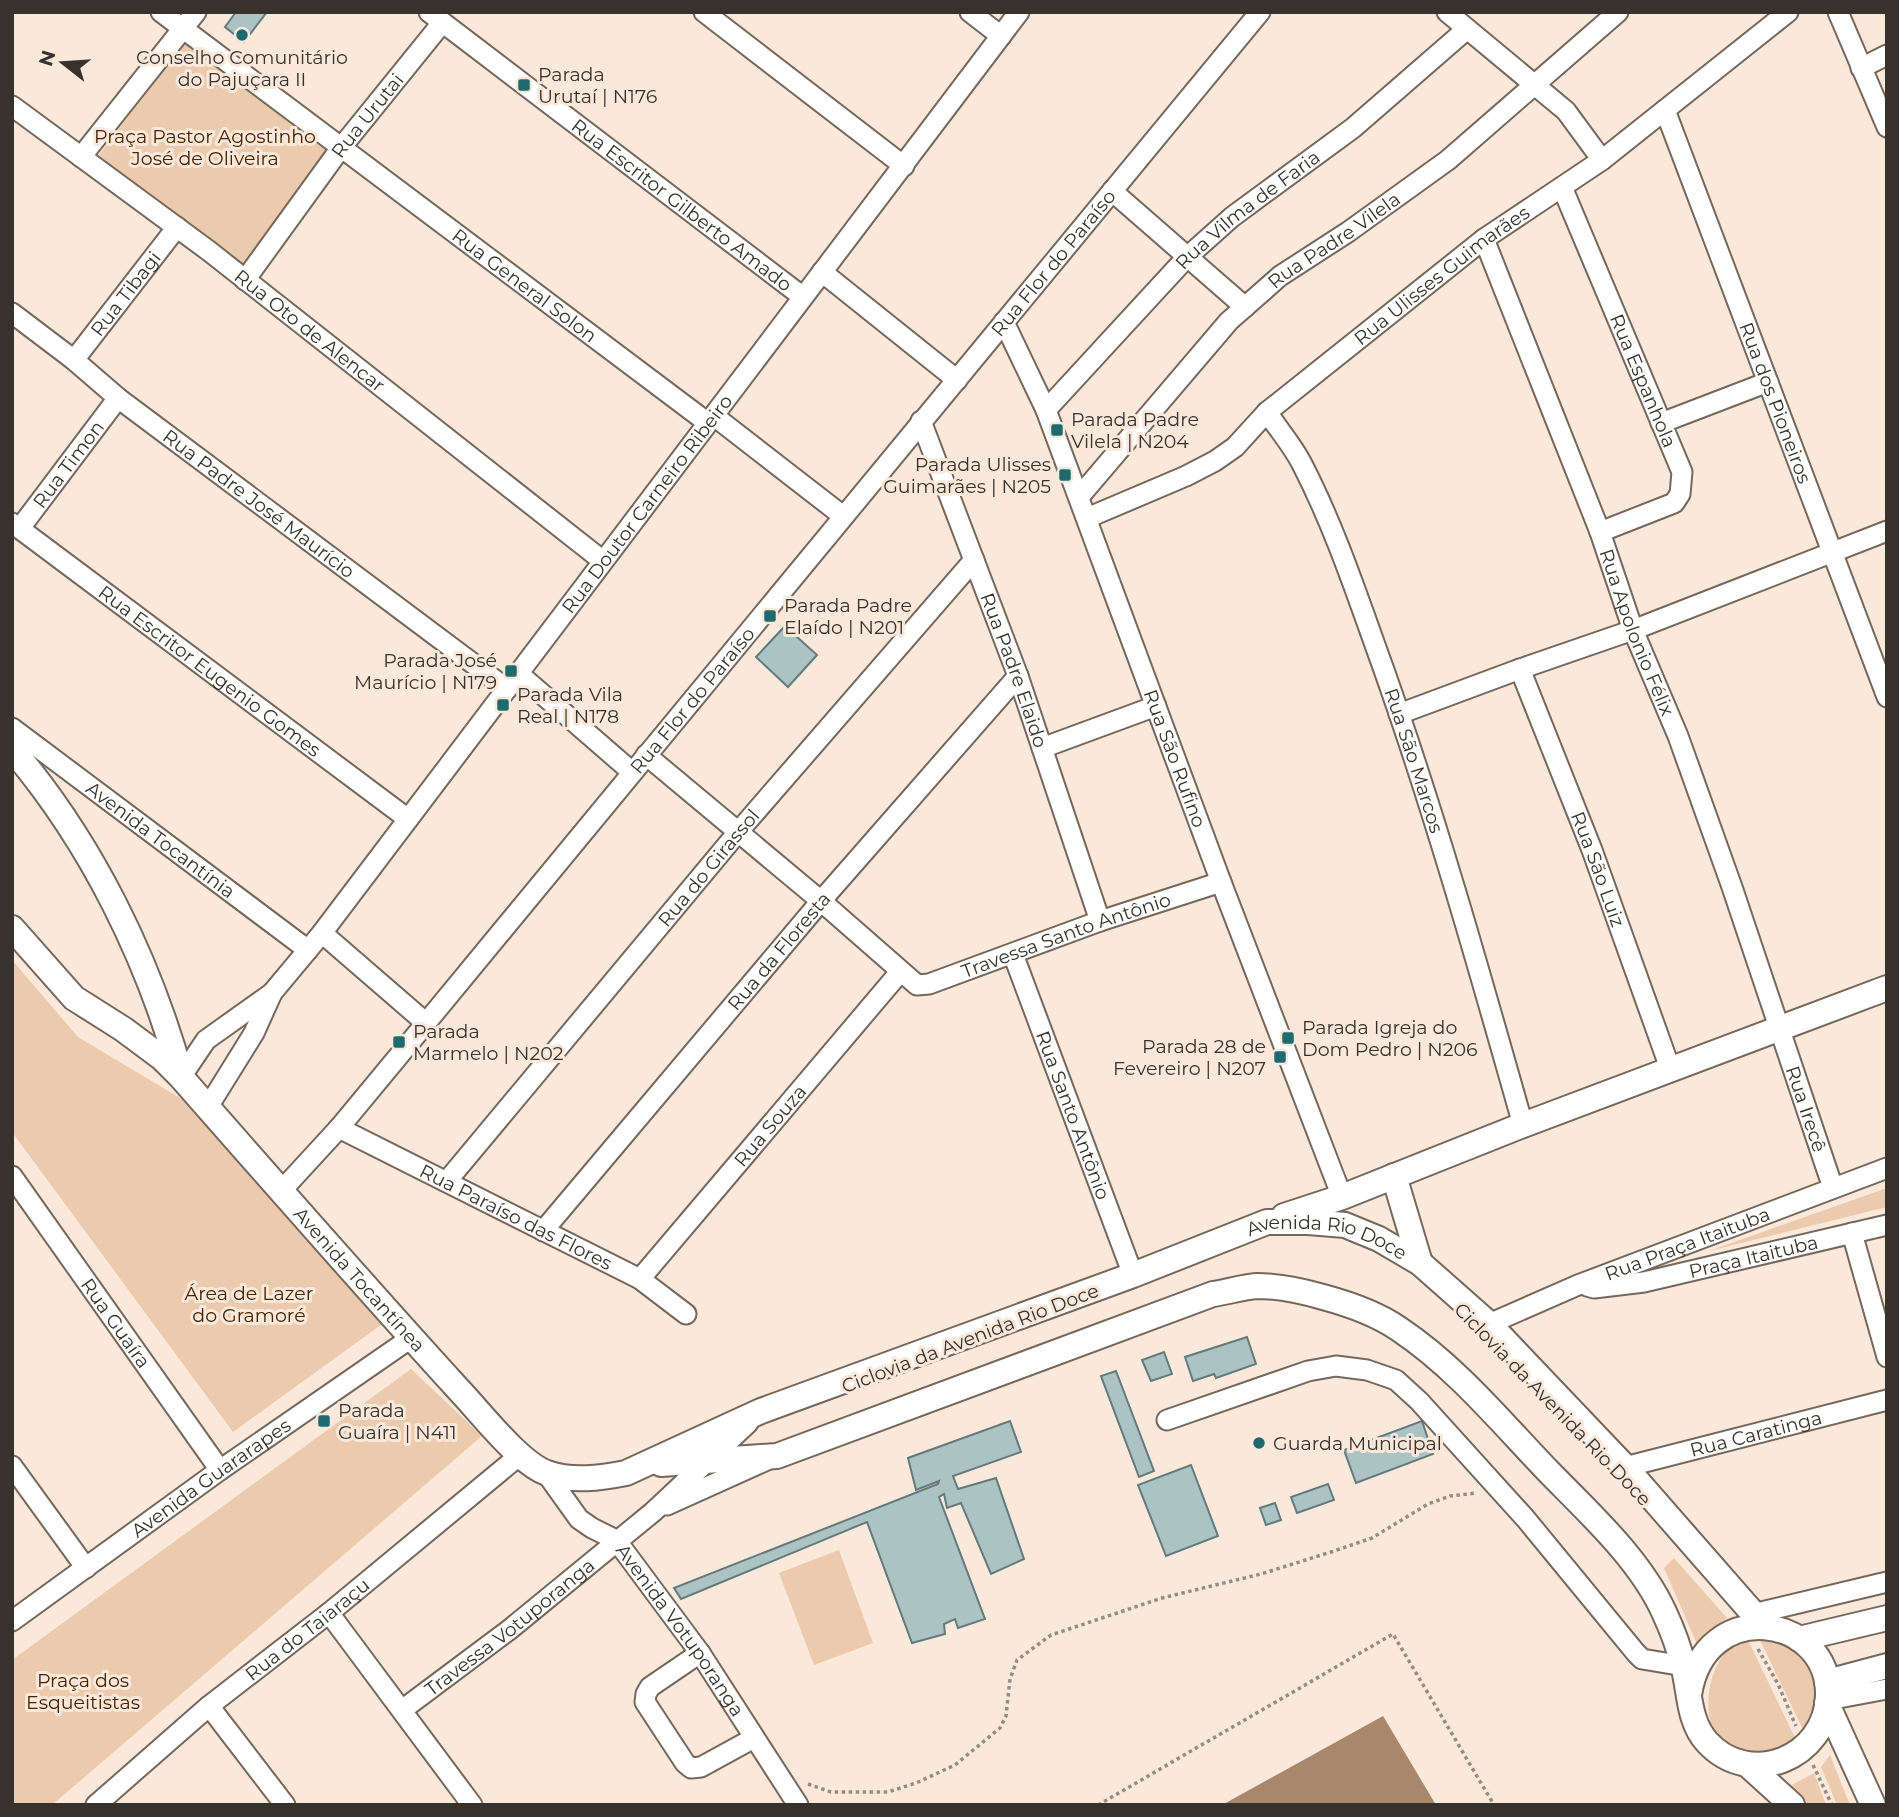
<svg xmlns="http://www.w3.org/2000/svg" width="1899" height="1817" font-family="Montserrat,sans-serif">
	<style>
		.green { fill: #eccaad }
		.water { fill: #a9876a }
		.building { fill: #acc3c4; stroke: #63797a; stroke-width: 2 }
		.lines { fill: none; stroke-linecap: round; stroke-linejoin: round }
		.minor-casing { stroke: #76675c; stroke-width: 23 }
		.major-casing { stroke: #76675c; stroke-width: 28 }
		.path { stroke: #978c82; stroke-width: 3.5; stroke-dasharray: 3.5 3.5; stroke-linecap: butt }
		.minor { stroke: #fff; stroke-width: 19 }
		.major { stroke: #fff; stroke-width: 24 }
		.poi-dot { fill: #1e6a6f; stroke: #fae9db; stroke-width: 2.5 }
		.labels { text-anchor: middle; stroke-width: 6; stroke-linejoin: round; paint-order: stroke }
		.poi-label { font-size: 19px; fill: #38322d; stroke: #fae9db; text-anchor: start }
		.street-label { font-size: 19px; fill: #38322d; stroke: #fae9db }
		.park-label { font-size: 19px; fill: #472500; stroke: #fae9db }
	</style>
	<rect width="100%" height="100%" fill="#fae9db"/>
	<g class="green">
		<polygon points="185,43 329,153 249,270 98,156"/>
		<polygon points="12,960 78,1037 185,1101 385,1322 233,1432 12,1132"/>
		<polygon points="1887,1188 1887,1207 1709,1251"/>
		<polygon points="411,1369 482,1436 52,1805 12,1805 12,1660"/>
		<polygon points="839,1550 873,1643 814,1665 779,1573"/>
		<polygon points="1674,1558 1727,1618 1707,1631 1697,1644 1664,1568"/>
		<polygon points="1759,1638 1792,1641 1823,1690 1807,1738"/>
		<path d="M1748,1640l51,106 -13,8 -50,-1c-5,-4 -12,-9 -17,-14 -18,-23 -12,-69 9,-89 5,-5 14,-7 20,-10z"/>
		<polygon points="1830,1755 1850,1805 1837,1805 1821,1767"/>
		<polygon points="1814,1773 1826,1805 1807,1805 1790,1786"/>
	</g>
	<polygon class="water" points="1383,1716 1436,1805 1222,1805"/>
	<g class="building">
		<polygon points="236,12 267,12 244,42 225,27"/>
		<polygon points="785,626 817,655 788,687 756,657"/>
		<polygon points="1247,1337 1256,1364 1216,1378 1214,1374 1193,1381 1185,1357"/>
		<polygon points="1164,1352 1172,1374 1151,1381 1142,1360"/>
		<polygon points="1116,1371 1154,1471 1139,1477 1101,1376"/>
		<polygon points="1010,1421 1021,1452 953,1476 958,1489 996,1478 1024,1559 991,1574 961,1503 947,1508 944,1494 939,1497 985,1619 958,1628 955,1619 944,1624 945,1634 912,1643 867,1522 681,1599 674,1588 938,1484 939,1481 916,1490 908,1458"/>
		<polygon points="1422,1421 1433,1454 1356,1483 1344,1450"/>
		<polygon points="1191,1465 1218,1536 1166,1556 1138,1485"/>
		<polygon points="1328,1484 1334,1500 1297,1513 1291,1497"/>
		<polygon points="1275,1503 1281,1520 1266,1525 1260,1508"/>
	</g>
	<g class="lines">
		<g class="minor-casing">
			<g id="minor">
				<path id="s1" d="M161,12l547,411"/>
				<path id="s2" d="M429,12l374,285"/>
				<polyline points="704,12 904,166"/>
				<polyline points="970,12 1001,36"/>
				<polyline points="1447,12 1566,111 1602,160"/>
				<polyline points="1838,12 1887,127"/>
				<polyline points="1861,68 1887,55"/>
				<path id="s3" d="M12,106l197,145 394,310"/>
				<path id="s4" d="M1665,110l222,587"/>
				<polyline points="81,157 196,12"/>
				<path id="s5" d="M1562,187l120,285 -2,22 -6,9 -74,29"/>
				<polyline points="1112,191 1245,307"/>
				<path id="s6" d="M1484,239l116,293 33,98 45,106 54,151 101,301"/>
				<polyline points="822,272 957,380"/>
				<path id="s7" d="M245,280l95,-131 102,-126"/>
				<path id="s8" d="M12,313l62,47 44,38 389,291"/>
				<path id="s9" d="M1004,322l42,88 175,472 121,315"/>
				<path id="s10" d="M74,360l103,-133"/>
				<path id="s11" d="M1046,410l140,-152 46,-41 121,-89 114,-99"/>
				<path id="s12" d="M1267,412c11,17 26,34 35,52 34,66 57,137 82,206 53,150 96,303 139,455"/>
				<polyline points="714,416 843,516"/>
				<path id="s13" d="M921,421l97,255 82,245"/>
				<polyline points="1661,423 1768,382"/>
				<path id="s14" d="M1079,497l150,-176 51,-45 68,-44 100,-72 170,-148"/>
				<path id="s15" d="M1087,518l99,-42 29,-15 20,-14 32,-35 217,-173 118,-79 186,-148"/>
				<path id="s16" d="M12,523l396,296"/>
				<path id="s17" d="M20,528l98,-130"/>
				<path id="s18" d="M1520,669l72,181 79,221"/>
				<polyline points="519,674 632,772"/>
				<polyline points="1399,714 1520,669 1633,630 1887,531"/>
				<path id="s19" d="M12,728l296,222"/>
				<polyline points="1042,748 1156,706"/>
				<path id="s20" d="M646,755l175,146 96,84 12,-1 171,-63 121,-39"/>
				<polyline points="322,933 426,1023"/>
				<path id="s21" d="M1013,954l120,321"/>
				<path id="s22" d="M181,1077l25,-37 66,-47 50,-60 697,-921"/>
				<polyline points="208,1107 254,1033 272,993"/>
				<path id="s23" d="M339,1128l301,151 46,35"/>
				<path id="s24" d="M12,1176l208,294"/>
				<path id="s25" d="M447,1181l291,-349 236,-272"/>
				<path id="s26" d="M282,1190l57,-62 87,-105 834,-1011"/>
				<path id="s27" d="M543,1231l278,-330 197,-225"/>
				<polyline points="1852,1233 1887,1357"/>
				<path id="s28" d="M640,1279l260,-307"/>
				<path id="s29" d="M1587,1286l7,2 50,-6 243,-57"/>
				<path id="s30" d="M1489,1324l89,-39 309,-117"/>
				<polyline points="1167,1420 1308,1371 1336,1366 1367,1370 1396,1380 1419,1401 1525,1518 1636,1653 1642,1659 1684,1666"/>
				<polyline points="12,1466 86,1568"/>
				<path id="s31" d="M1625,1467l262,-67"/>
				<path id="s32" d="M546,1473l33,46 13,9 24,12 84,113 98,152"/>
				<polyline points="667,1505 767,1460"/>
				<polyline points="329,1613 472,1805"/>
				<polyline points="1753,1614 1887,1582"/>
				<path id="s33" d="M12,1621l208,-151 191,-132"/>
				<polyline points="700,1653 650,1687 646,1694 645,1702 685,1763 691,1768 701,1767 754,1738"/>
				<polyline points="1828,1700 1887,1689"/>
				<polyline points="209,1706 285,1805"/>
				<path id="s34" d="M402,1710l107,-80 144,-118 95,-89"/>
				<path id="s35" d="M96,1805l113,-99 120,-93 191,-158"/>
			</g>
		</g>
		<g class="major-casing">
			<g id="major">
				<path d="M12,749c80,94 136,209 169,327"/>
				<path id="s36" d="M12,928l62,70 49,31 39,29 19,19c92,105 184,210 278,313 22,23 60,73 88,83 25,9 54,5 79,0l135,-62 372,-136 134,-53h41l37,3 34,14 41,24 69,61 136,143 140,160"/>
				<polyline points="1394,1176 1420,1263"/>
				<polyline points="1284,1216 1342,1197 1523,1125 1887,988"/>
				<path d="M661,1464l116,-8 436,-162c14,-2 30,-7 44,-8 21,0 45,5 66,11 26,7 53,16 76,32 57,38 102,93 149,142 40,41 92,88 116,141 8,17 16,39 20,57 6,26 5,53 23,73 43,47 119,16 121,-46 2,-82 -124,-101 -139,-1"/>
				<polyline points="1799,1639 1887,1618"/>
				<polyline points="1827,1682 1887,1666"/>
				<polyline points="1827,1704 1873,1805"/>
				<polyline points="1748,1765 1792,1805"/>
			</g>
		</g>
		<g class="path">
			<polyline points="1758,1649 1778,1684 1796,1726"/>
			<polyline points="1813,1765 1832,1805"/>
			<polyline points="808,1784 831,1792 888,1792 916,1783 955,1765 1000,1728 1006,1716 1010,1679 1017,1660 1051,1635 1162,1598 1261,1574 1331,1552 1372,1538 1428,1504 1450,1496 1477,1493"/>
			<polyline points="1098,1805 1393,1634 1494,1805"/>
		</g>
		<use href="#minor" class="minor"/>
		<use href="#major" class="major"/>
	</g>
	<g class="poi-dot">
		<circle cx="242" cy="35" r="7"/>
		<rect x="517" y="78" width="14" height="14" rx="3.5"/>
		<rect x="1050" y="423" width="14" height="14" rx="3.5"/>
		<rect x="1058" y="468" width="14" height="14" rx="3.5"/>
		<rect x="763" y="609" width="14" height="14" rx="3.5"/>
		<rect x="504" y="664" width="14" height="14" rx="3.5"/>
		<rect x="496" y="698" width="14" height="14" rx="3.5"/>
		<rect x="1281" y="1031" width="14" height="14" rx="3.5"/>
		<rect x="392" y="1035" width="14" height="14" rx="3.5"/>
		<rect x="1273" y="1050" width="14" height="14" rx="3.5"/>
		<rect x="317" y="1414" width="14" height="14" rx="3.5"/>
		<circle cx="1259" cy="1443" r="7"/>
	</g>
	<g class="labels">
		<g class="poi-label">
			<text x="242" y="64" text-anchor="middle">Conselho Comunitário<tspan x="242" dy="22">do Pajuçara II</tspan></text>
			<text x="538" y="81">Parada<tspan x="538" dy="22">Urutaí | N176</tspan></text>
			<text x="1071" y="426">Parada Padre<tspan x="1071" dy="22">Vilela | N204</tspan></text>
			<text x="1051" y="471" text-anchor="end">Parada Ulisses<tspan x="1051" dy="22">Guimarães | N205</tspan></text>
			<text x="784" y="612">Parada Padre<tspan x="784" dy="22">Elaído | N201</tspan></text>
			<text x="497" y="667" text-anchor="end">Parada José<tspan x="497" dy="22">Maurício | N179</tspan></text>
			<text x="517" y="701">Parada Vila<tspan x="517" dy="22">Real | N178</tspan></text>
			<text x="1302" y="1034">Parada Igreja do<tspan x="1302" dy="22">Dom Pedro | N206</tspan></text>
			<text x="413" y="1038">Parada<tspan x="413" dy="22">Marmelo | N202</tspan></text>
			<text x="1266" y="1053" text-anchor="end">Parada 28 de<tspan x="1266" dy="22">Fevereiro | N207</tspan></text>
			<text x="338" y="1417">Parada<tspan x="338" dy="22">Guaíra | N411</tspan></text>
			<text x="1273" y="1450">Guarda Municipal</text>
		</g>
		<g class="street-label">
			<text dy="7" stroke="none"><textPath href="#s7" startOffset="205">Rua Urutai</textPath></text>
			<text dy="7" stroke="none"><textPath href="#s2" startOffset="318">Rua Escritor Gilberto Amado</textPath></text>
			<text dy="7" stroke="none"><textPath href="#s11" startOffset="285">Rua Vilma de Faria</textPath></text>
			<text dy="7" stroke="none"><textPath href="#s14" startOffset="364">Rua Padre Vilela</textPath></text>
			<text dy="7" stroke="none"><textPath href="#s26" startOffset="1206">Rua Flor do Paraíso</textPath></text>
			<text dy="7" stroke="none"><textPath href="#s15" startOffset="434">Rua Ulisses Guimarães</textPath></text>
			<text dy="7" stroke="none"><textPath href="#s1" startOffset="455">Rua General Solon</textPath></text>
			<text dy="7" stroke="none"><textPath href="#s10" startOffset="84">Rua Tibagi</textPath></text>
			<text dy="7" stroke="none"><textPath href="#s3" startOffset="373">Rua Oto de Alencar</textPath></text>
			<text dy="7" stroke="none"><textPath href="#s5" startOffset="210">Rua Espanhola</textPath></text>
			<text dy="7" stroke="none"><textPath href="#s4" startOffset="313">Rua dos Pioneiros</textPath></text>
			<text dy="7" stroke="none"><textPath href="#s17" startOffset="80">Rua Timon</textPath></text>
			<text dy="7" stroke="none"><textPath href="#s8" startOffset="312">Rua Padre José Maurício</textPath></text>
			<text dy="7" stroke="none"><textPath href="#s22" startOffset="742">Rua Doutor Carneiro Ribeiro</textPath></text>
			<text dy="7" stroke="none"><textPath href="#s6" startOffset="422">Rua Apolonio Félix</textPath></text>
			<text dy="7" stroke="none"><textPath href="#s13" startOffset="266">Rua Padre Elaido</textPath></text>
			<text dy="7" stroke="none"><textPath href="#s16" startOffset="247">Rua Escritor Eugenio Gomes</textPath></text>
			<text dy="7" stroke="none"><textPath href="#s26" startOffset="639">Rua Flor do Paraíso</textPath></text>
			<text dy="7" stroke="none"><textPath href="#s9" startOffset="469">Rua São Rufino</textPath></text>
			<text dy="7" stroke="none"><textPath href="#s12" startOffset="380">Rua São Marcos</textPath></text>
			<text dy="7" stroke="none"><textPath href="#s19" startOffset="186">Avenida Tocantínia</textPath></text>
			<text dy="7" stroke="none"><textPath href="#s25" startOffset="408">Rua do Girassol</textPath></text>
			<text dy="7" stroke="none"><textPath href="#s18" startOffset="215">Rua São Luiz</textPath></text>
			<text dy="7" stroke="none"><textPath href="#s20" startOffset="513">Travessa Santo Antônio</textPath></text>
			<text dy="7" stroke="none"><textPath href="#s27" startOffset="366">Rua da Floresta</textPath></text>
			<text dy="7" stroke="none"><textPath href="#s6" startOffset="928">Rua Irecê</textPath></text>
			<text dy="7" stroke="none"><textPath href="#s21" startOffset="172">Rua Santo Antônio</textPath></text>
			<text dy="7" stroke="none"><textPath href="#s28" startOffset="201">Rua Souza</textPath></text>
			<text dy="7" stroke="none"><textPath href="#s23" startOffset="198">Rua Paraíso das Flores</textPath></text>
			<text dy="7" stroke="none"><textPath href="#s30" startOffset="214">Rua Praça Itaituba</textPath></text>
			<text dy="7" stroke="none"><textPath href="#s36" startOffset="1598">Avenida Rio Doce</textPath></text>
			<text dy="7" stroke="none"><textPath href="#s29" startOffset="170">Praça Itaituba</textPath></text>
			<text dy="7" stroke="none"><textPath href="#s36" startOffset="497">Avenida Tocantínea</textPath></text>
			<text dy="7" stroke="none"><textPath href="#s24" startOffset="180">Rua Guaíra</textPath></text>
			<text transform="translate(970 1338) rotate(-21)" y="7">Ciclovia da Avenida Rio Doce</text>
			<text transform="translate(1553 1404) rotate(46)" y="7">Ciclovia da Avenida Rio Doce</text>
			<text dy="7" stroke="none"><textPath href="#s31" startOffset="135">Rua Caratinga</textPath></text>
			<text dy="7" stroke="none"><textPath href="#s33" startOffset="245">Avenida Guararapes</textPath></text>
			<text dy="7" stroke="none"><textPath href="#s34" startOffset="136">Travessa Votuporanga</textPath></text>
			<text dy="7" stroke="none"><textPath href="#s35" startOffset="275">Rua do Taiaraçu</textPath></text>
			<text dy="7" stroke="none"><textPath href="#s32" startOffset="210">Avenida Votuporanga</textPath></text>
		</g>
		<g class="park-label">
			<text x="205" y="143">Praça Pastor Agostinho<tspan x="205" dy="22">José de Oliveira</tspan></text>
			<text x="249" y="1300">Área de Lazer<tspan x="249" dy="22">do Gramoré</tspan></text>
			<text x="83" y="1687">Praça dos<tspan x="83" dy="22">Esqueitistas</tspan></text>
		</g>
	</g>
	<rect width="1899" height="1817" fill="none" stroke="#38322d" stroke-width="28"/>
	<g transform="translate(63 63) rotate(287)" stroke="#fae9db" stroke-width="5" paint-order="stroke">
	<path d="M0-5L12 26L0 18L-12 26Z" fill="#38322d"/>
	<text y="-10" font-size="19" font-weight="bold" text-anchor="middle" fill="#38322d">N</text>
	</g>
</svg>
